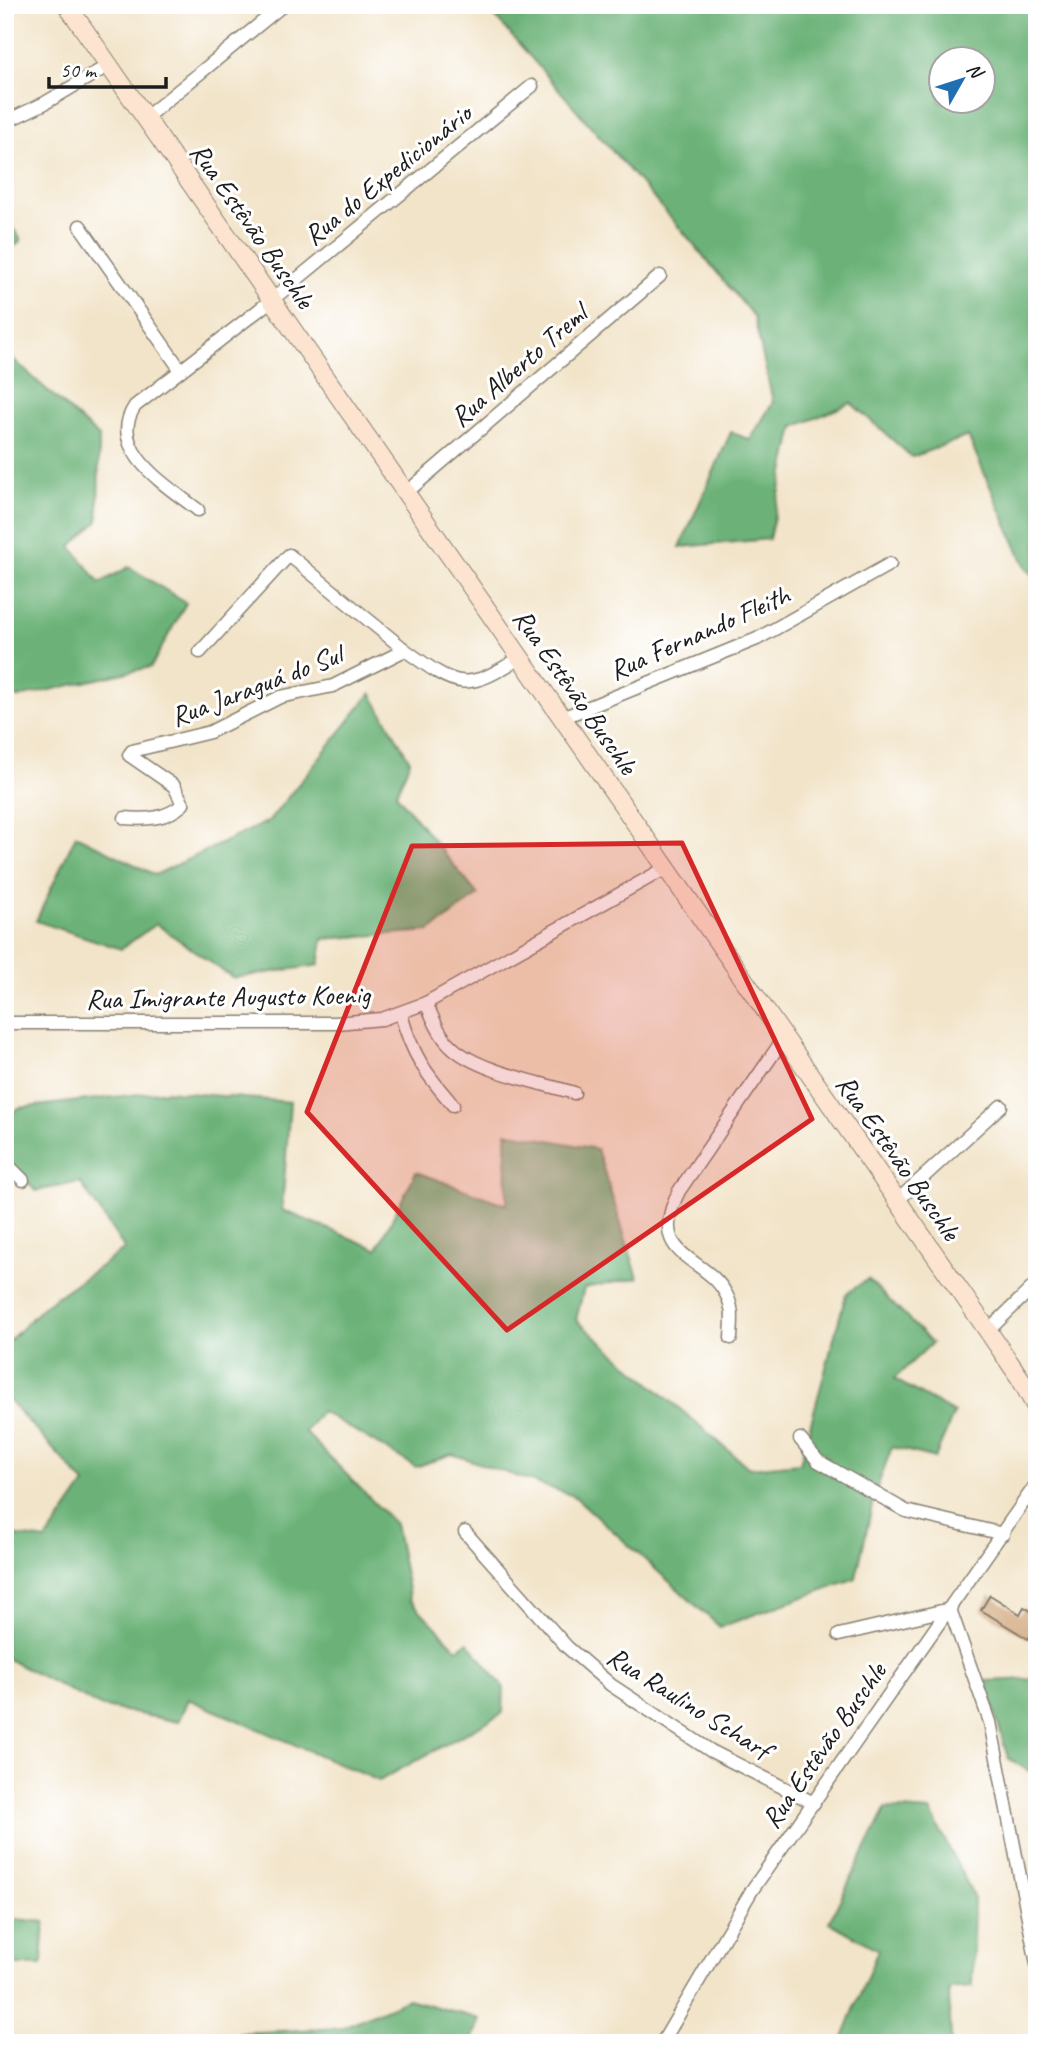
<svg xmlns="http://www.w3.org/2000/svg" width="1042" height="2048" font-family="Caveat,sans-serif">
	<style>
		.forest { fill: #6cb278; stroke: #44674a; stroke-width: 2; fill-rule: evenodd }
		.building { fill: #d2a77e }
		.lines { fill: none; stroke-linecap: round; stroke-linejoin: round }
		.street-casing { stroke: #878072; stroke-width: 15 }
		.secondary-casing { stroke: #878072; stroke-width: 20 }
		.street { stroke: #fff; stroke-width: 12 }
		.secondary { stroke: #fde4d1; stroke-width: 18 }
		.marked { fill: #d62828; fill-opacity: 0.2; stroke: #d62828; stroke-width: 5; stroke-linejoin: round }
		.labels { text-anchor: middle; stroke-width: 6; stroke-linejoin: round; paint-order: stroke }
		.street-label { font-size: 28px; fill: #1c1c1c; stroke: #fff }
	</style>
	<rect width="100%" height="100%" fill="#fff"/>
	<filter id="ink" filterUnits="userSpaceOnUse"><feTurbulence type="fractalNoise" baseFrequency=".0143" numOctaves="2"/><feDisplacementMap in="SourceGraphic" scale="14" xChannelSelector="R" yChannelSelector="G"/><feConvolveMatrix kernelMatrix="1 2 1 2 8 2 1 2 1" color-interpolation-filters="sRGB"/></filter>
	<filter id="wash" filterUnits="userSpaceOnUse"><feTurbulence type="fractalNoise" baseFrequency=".00686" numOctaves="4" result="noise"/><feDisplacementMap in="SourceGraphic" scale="28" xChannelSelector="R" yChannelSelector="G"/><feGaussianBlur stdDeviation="1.57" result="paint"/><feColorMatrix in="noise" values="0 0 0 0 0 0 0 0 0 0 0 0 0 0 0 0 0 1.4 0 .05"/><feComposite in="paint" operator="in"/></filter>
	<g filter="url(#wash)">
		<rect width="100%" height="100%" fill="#f2e4c9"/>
		<g class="forest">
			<path d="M485,5h552v573l-11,-10 -58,-132 -56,21 -61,-54 -57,24 -25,112 -89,8 51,-115 19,8 23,-38 -19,-85 -63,-76zM940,60h42v42h-42z"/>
			<polygon points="5,217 21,240 5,256"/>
			<path d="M5,352l94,85 -1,84 -27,25 29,37 29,-16 57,36 -35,64 -136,31c-13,-16 -15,-55 -4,-72l-6,-8z"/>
			<polygon points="371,693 410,761 396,794 478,895 430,931 323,939 319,965 233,978 156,924 121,949 36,921 76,835 155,875 269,821"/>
			<polygon points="166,1091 290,1102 282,1210 377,1249 416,1172 507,1205 506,1132 597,1149 638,1278 584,1288 576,1320 749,1468 800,1463 846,1294 868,1279 932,1343 894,1379 954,1413 935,1458 892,1447 875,1493 856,1578 720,1627 574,1496 452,1454 416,1467 321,1411 305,1432 395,1524 410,1600 457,1649 468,1642 504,1688 503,1713 379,1781 188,1699 178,1722 100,1706 5,1658 5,1534 46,1540 85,1484 5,1396 5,1345 45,1305 125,1249 80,1182 36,1191 5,1161 5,1117 19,1108"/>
			<polygon points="1037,1666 1037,1776 1008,1758 986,1681 1031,1679"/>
			<polygon points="886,1808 930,1811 974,1897 972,1987 949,1989 951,2043 848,2043 843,2037 878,1950 829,1922"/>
			<polygon points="5,1918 45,1922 42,1965 5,1965"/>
			<polygon points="408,1999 480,2019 471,2043 235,2043 239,2033 341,2028"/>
		</g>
		<g id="blocks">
			<polygon class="building" points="990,1595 1020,1614 1024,1607 1037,1615 1037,1625 1028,1639 981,1610"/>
		</g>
	</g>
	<g filter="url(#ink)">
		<use href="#blocks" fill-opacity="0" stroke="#878072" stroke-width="2"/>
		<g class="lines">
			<g class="street-casing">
				<g id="street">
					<polyline points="145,118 283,5"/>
					<polyline points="5,122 45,103 109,65"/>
					<polyline points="80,226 180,369"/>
					<polyline points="407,492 660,276"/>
					<path d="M198,510c-29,-23 -93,-60 -63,-104l138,-107 259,-213"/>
					<polyline points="200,652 289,555 405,650"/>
					<polyline points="562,718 757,639 890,564"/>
					<path d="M125,818c21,2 42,1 58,-14l-9,-18 -45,-31 3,-4 78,-19 70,-35 53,-11 72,-36c53,38 60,43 116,7"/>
					<path d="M426,1003c7,15 13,32 25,43 25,25 88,36 123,47"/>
					<path d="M401,1014c11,41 25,60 52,91"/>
					<polyline points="5,1023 336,1023 382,1019 426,1003 666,868"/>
					<polyline points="5,1162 23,1180"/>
					<polyline points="897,1201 1001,1106"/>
					<polyline points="988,1331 1037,1283"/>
					<path d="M731,1338c1,-16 3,-30 -5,-44 -21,-40 -81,-35 -47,-103l105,-153"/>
					<polyline points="800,1439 818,1461 906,1511 1003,1534"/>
					<polyline points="465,1532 567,1647 611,1685 711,1751 814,1803"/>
					<polyline points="839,1635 950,1609 990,1722 1037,1964"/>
					<polyline points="662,2043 752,1890 1037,1483"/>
				</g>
			</g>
			<g class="secondary-casing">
				<polyline id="secondary" points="67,5 988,1331 1020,1378 1037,1409"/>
			</g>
			<use href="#street" class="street"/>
			<use href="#secondary" class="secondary"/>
		</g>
	</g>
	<path class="marked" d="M682,843l130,276 -305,211 -200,-218 105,-266z"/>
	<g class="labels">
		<g class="street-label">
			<text transform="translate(387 174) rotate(-39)" y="10">Rua do Expedicionário</text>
			<text transform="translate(253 225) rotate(55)" y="10">Rua Estêvão Buschle</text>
			<text transform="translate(518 365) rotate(-41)" y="10">Rua Alberto Treml</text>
			<text transform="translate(699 632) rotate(-24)" y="10">Rua Fernando Fleith</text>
			<text transform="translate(256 685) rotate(-21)" y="10">Rua Jaraguá do Sul</text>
			<text transform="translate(576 691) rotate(55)" y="10">Rua Estêvão Buschle</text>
			<text transform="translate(228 996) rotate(-1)" y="10">Rua Imigrante Augusto Koenig</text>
			<text transform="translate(899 1157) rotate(55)" y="10">Rua Estêvão Buschle</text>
			<text transform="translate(689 1702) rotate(32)" y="10">Rua Raulino Scharf</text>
			<text transform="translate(823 1745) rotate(-55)" y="10">Rua Estêvão Buschle</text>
		</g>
	</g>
	<rect width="1042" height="2048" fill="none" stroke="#fff" stroke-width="28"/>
	<g transform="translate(962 80) rotate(51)"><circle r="33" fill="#ffffff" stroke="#a4a4a4" stroke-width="2"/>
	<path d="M0-5L12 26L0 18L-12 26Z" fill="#1f6fb2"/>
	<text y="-10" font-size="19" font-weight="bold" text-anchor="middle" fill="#1c1c1c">N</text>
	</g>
	<path d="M49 77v10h117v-10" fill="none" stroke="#1c1c1c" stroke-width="3.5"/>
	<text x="60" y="77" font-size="21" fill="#1c1c1c" stroke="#ffffff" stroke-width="5" paint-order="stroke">50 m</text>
</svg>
